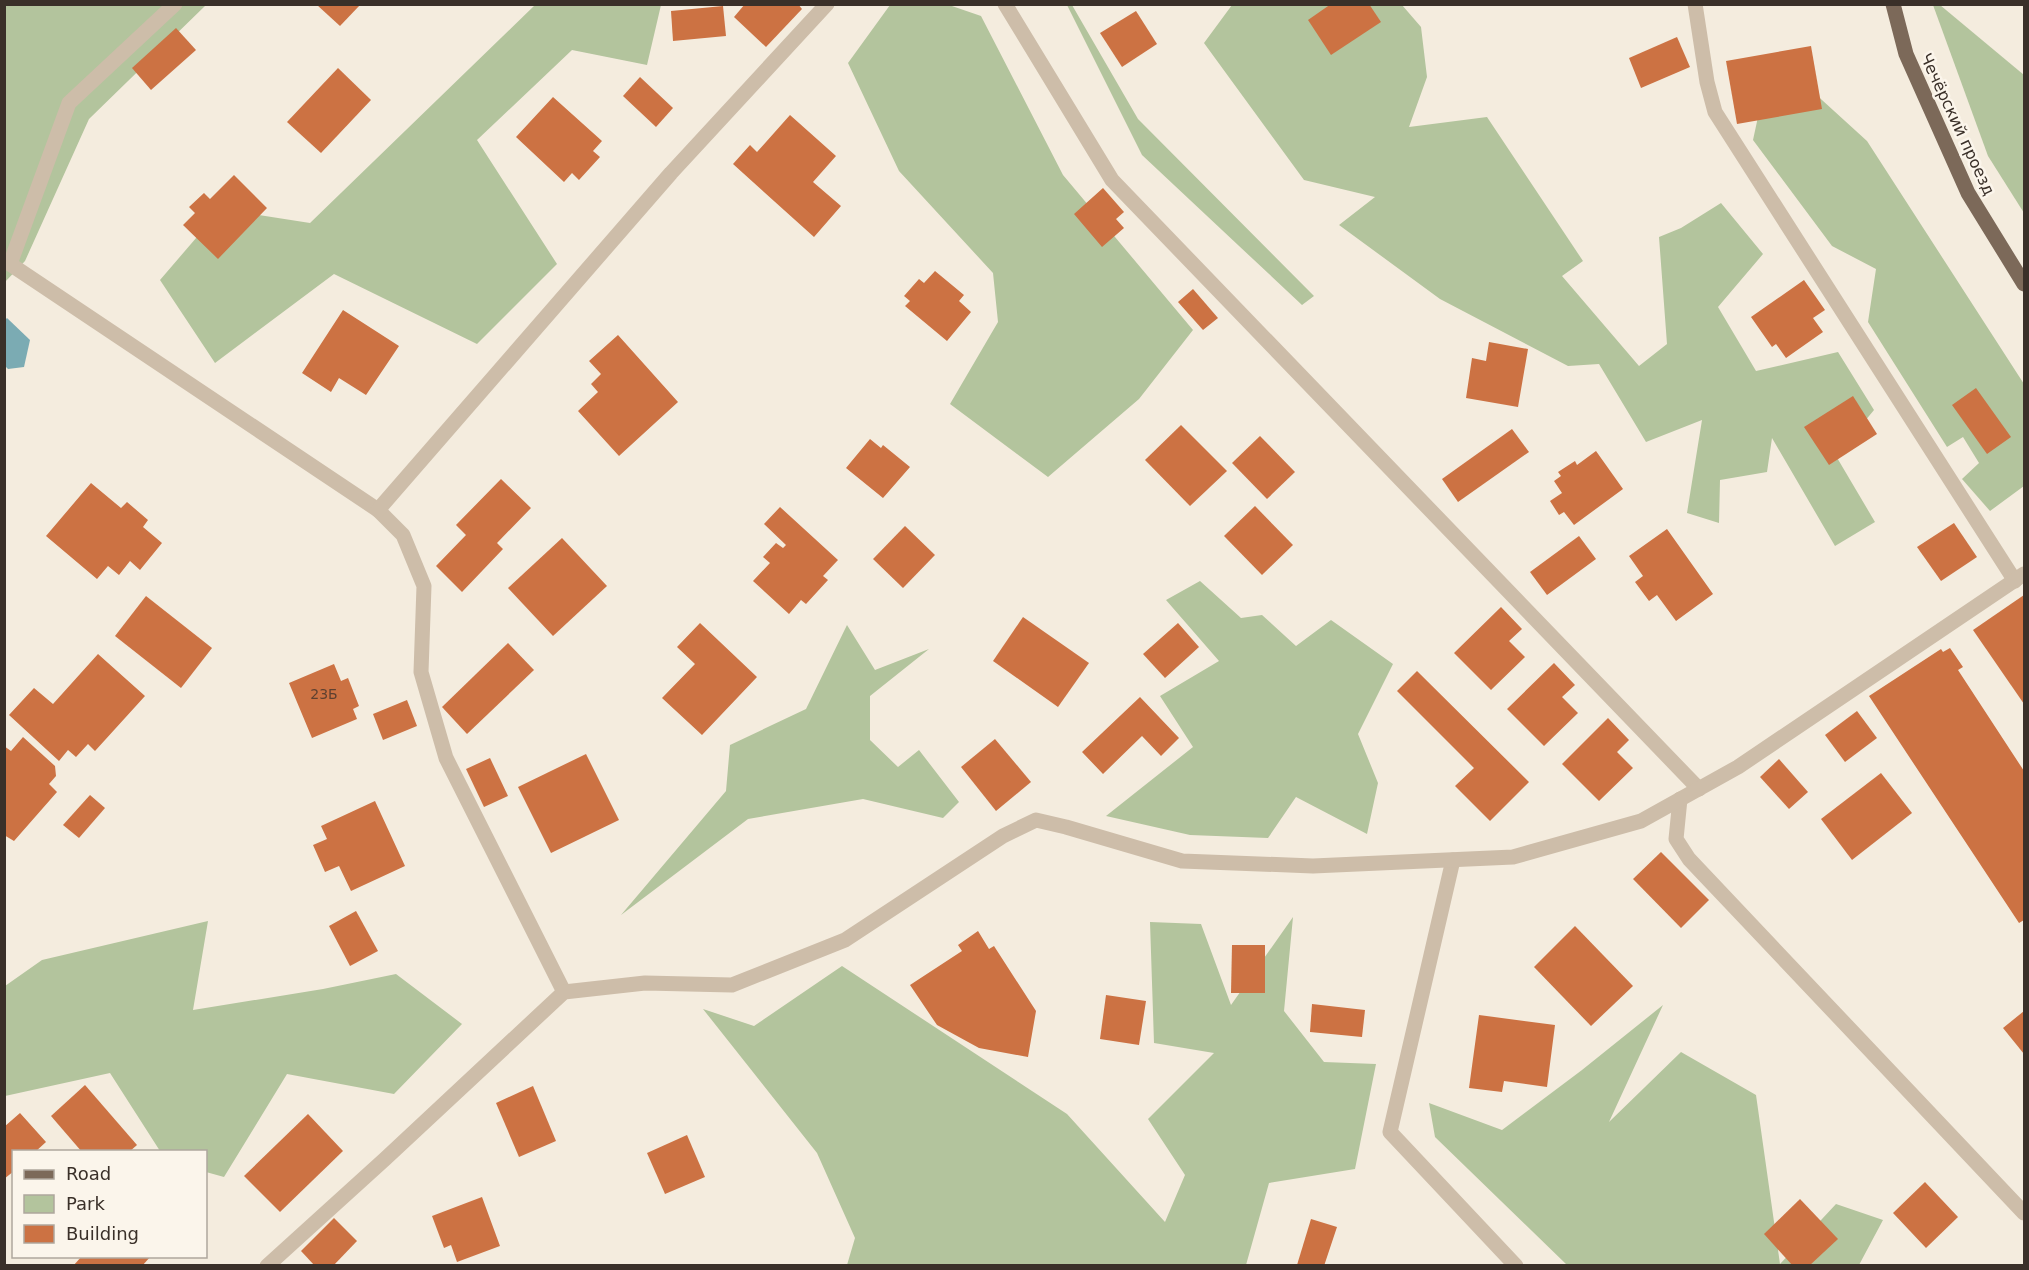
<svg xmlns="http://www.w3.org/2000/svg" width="2029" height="1270" font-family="'DejaVu Sans',sans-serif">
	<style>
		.green { fill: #b3c49d }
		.water { fill: #7babb3 }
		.building { fill: #cc7243 }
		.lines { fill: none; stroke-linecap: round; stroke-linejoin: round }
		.minor { stroke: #cdbda9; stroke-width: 15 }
		.major { stroke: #7c6959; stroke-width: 15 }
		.labels { text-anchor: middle; stroke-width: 5; stroke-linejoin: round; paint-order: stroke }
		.number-label { font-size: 14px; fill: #5e4030 }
		.street-label { font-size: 16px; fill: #3a3029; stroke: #fbf5eb }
	</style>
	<rect width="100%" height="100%" fill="#f4ecde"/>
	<g class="green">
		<polygon points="5,5 206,5 89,119 25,261 5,282"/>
		<polygon points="535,5 661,5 647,65 572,50 477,140 557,264 477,344 334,274 215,363 160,280 221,209 310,223"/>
		<polygon points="890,5 949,5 981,16 1063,175 1193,330 1139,399 1048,477 950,404 998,322 993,273 899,171 848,63"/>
		<polygon points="1067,5 1072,5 1138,119 1314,296 1302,305 1142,155"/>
		<polygon points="1232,5 1402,5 1421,27 1427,77 1409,127 1487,117 1583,261 1562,276 1639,366 1667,344 1659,237 1681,228 1721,203 1763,254 1718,307 1756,371 1838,352 1874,410 1836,456 1875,522 1835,546 1772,438 1767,472 1720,480 1719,523 1687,513 1702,420 1646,442 1599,364 1568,366 1440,299 1339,225 1375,197 1304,180 1204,43"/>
		<polygon points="1933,5 1940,5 2024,75 2024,213 1988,156"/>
		<polygon points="1811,90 1867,141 2024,384 2024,486 1990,511 1962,479 1979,463 1963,437 1947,447 1868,322 1876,269 1832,246 1753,140 1761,103"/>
		<polygon points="1200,581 1241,618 1262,615 1296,646 1331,620 1393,664 1358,734 1378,783 1367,834 1296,797 1268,838 1190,835 1106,816 1193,747 1160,696 1219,661 1166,600"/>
		<polygon points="847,625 875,670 929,649 870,696 870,740 898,767 919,750 959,802 943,818 863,799 748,819 621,915 726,791 730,745 806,709"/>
		<polygon points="1293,917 1284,1011 1324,1062 1376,1064 1355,1169 1269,1183 1246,1265 847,1265 855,1238 817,1153 703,1009 754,1026 842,966 1067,1114 1165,1222 1185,1175 1148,1119 1214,1053 1154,1043 1150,922 1201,924 1231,1005"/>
		<polygon points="208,921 193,1010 323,989 396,974 462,1024 394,1094 287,1074 224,1177 206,1172 206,1152 160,1151 110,1073 5,1096 5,986 42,960"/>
		<polygon points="1663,1005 1609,1122 1681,1052 1756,1095 1780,1264 1836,1204 1883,1220 1859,1265 1567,1265 1435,1137 1429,1103 1502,1130 1582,1070"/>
	</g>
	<polygon class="water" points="7,318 30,340 24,367 8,369 5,366 4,321"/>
	<g class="building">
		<polygon points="745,4 798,4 802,9 766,47 734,17"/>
		<polygon points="1331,4 1369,4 1381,22 1331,55 1308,20"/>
		<polygon points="317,5 360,5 340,26"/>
		<polygon points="723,6 726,36 673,41 671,11"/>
		<polygon points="1136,11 1157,44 1122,67 1100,33"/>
		<polygon points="176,28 196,50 151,90 132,68"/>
		<polygon points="1677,37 1690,67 1641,88 1629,58"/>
		<polygon points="1811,46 1822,109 1737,124 1726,61"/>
		<polygon points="338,68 371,100 321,153 287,122"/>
		<polygon points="640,77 673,108 656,127 623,96"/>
		<polygon points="553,97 602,141 593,151 600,157 579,180 572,173 564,182 516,137"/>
		<polygon points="790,115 836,156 813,182 841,206 814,237 733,164 750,145 757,152"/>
		<polygon points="234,175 267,208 218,259 183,225 195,213 189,207 204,193 210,199"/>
		<polygon points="1103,188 1124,212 1116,219 1124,228 1102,247 1074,214"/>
		<polygon points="935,271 964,295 959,301 971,312 947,341 905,306 910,301 904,296 919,279 924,283"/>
		<polygon points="1804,280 1825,310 1813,318 1823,332 1786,358 1776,344 1772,347 1751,317"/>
		<polygon points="1193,289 1218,318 1203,330 1178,302"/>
		<polygon points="343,310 399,346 366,395 339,378 331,392 302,373"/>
		<polygon points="618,335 678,402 619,456 578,411 598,392 591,384 601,374 589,361"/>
		<polygon points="1489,342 1528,349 1518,407 1466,398 1472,358 1486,361"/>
		<polygon points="1976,388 2011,437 1987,454 1952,405"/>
		<polygon points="1853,396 1877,434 1829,465 1804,427"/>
		<polygon points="1181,425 1227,471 1190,506 1145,460"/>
		<polygon points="1512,429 1529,452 1458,502 1442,479"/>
		<polygon points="1260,436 1295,472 1267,499 1232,463"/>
		<polygon points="870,439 881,448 883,445 910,467 883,498 846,468"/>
		<polygon points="1596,451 1623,489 1574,525 1564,512 1559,515 1550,501 1562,493 1554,481 1561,476 1558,472 1575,461 1577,465"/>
		<polygon points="501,479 531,508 497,543 503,549 462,592 436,566 466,535 456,525"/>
		<polygon points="91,483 121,508 127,502 148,520 143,527 162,543 140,570 130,561 119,575 108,566 97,579 46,536"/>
		<polygon points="1255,506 1293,545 1262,575 1224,536"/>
		<polygon points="780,507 838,560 823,576 828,580 806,604 801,600 789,614 753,581 770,563 763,557 776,543 783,548 786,545 764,524"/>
		<polygon points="1954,523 1977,557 1941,581 1917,547"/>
		<polygon points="905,526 935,555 903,588 873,559"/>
		<polygon points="1667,529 1713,594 1676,621 1657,595 1649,601 1635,582 1643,576 1629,556"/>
		<polygon points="1579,536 1596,559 1547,595 1530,572"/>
		<polygon points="562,538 607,586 553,636 508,588"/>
		<polygon points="2024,595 2024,704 1973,630"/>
		<polygon points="146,596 212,648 181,688 115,636"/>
		<polygon points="1501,607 1522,629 1509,641 1525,657 1491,690 1454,653"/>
		<polygon points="1023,617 1089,663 1058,707 993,661"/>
		<polygon points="700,623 757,677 702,735 662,698 695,664 677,647"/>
		<polygon points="1178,623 1199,647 1165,678 1143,654"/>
		<polygon points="508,643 534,670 467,734 442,707"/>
		<polygon points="1950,648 1963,667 1958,670 2024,771 2024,920 2019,923 1869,696 1941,649 1943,652"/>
		<polygon points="98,654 145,696 95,751 88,744 76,757 68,750 59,761 9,715 34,688 53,704"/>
		<polygon points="1554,663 1575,685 1562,697 1578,713 1544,746 1507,709"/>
		<polygon points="334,664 341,681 348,678 359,706 353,709 357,719 312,738 289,683"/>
		<polygon points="1417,671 1529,782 1490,821 1455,786 1474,768 1397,691"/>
		<polygon points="1140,697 1179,738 1161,756 1142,736 1103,774 1082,752"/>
		<polygon points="407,700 417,726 383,740 373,714"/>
		<polygon points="1857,711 1877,738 1845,762 1825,735"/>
		<polygon points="1608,718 1629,740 1617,752 1633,768 1599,801 1562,764"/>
		<polygon points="23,737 55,766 56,776 49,784 57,792 14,841 4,835 4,746 11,751"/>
		<polygon points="995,739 1031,782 996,811 961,767"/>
		<polygon points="586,754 619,820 551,853 518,787"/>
		<polygon points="490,758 508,796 484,807 466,769"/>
		<polygon points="1779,759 1808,792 1789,809 1760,777"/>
		<polygon points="1881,773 1912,813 1852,860 1821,819"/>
		<polygon points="90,795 105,808 79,838 63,825"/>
		<polygon points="375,801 405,866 351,891 339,866 325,872 313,845 327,839 321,826"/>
		<polygon points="1661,852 1709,900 1681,928 1633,879"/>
		<polygon points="356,911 378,951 350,966 329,926"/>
		<polygon points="1575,926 1633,986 1591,1026 1534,967"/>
		<polygon points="978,931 989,949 994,946 1036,1011 1028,1057 979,1048 937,1025 910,985 962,951 958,945"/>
		<polygon points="1232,945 1265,945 1265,993 1231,993"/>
		<polygon points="1106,995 1146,1001 1139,1045 1100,1039"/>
		<polygon points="1312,1004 1365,1010 1362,1037 1310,1032"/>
		<polygon points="2024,1011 2024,1054 2003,1028"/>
		<polygon points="1479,1015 1555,1025 1547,1087 1504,1081 1502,1092 1469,1088"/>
		<polygon points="85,1085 137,1145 129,1152 82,1152 51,1116"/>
		<polygon points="533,1086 556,1141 519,1157 496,1103"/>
		<polygon points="20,1113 46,1142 35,1152 14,1152 14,1171 4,1179 4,1127"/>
		<polygon points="308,1114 343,1151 280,1212 244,1176"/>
		<polygon points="687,1135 705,1177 665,1194 647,1153"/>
		<polygon points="1925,1182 1958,1217 1926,1248 1893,1213"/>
		<polygon points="482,1197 500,1246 457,1262 451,1245 444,1248 432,1216"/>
		<polygon points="1800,1199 1838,1239 1809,1266 1793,1266 1764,1234"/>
		<polygon points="334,1218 357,1241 333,1266 315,1266 301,1251"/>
		<polygon points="1311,1219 1337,1227 1324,1266 1297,1265"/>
		<polygon points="82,1256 151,1256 142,1266 73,1266"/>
	</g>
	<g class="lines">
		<g class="minor">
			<polyline points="175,4 69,103 10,264 378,510 403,535 424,586 421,672 446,758 564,992"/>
			<polyline points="1005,4 1112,180 1699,789"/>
			<polyline points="1695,4 1707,82 1715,112 2015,581"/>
			<polyline points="378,510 671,173 827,4"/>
			<polyline points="1680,799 1676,839 1689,859 2024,1213"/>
			<polyline points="1453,860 1390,1132 1516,1266"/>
			<polyline points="267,1266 385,1159 564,992 645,983 732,985 845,940 1003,836 1036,820 1066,827 1182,861 1313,866 1513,857 1641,821 1738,767 2024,574"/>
		</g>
		<polyline class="major" points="1893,4 1906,54 1968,193 2024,284"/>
	</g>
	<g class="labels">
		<g class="number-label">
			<text x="324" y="699">23Б</text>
		</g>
		<g class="street-label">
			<text transform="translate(1958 124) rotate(65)" y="6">Чечёрский проезд</text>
		</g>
	</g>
	<rect width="2029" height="1270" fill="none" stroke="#3a3029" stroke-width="12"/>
	<rect x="12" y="1150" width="195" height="108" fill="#fbf5eb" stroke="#aea69d" stroke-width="1.5"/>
	<rect x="24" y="1170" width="30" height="9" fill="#7c6959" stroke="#aea69d" stroke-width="1.5"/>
	<text x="66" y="1180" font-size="18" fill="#3a3029">Road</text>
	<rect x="24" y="1195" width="30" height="18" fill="#b3c49d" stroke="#aea69d" stroke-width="1.5"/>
	<text x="66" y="1210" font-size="18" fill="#3a3029">Park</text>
	<rect x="24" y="1225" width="30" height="18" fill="#cc7243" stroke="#aea69d" stroke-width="1.5"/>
	<text x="66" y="1240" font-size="18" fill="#3a3029">Building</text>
</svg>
